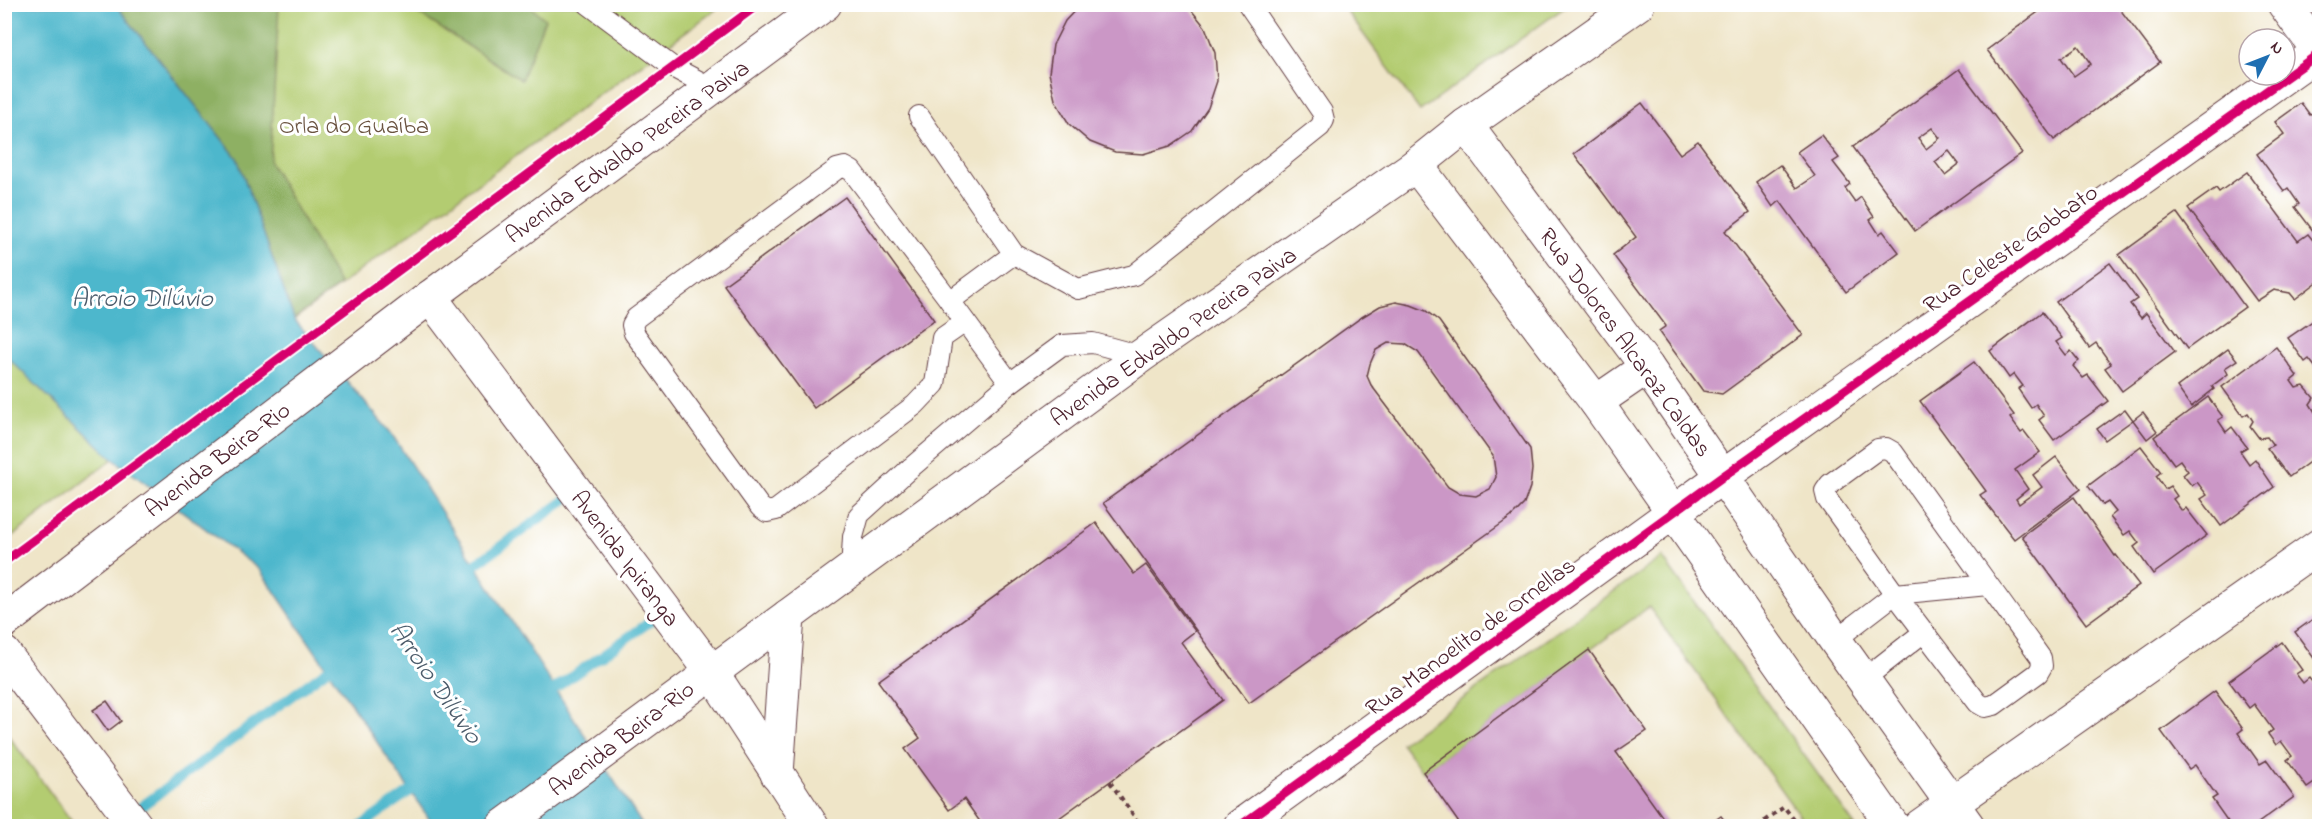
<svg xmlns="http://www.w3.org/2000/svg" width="2324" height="831" font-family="'Indie Flower',sans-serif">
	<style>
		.green { fill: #b3cc71; stroke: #7e764e; stroke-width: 1.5 }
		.forest { fill: #8eb063; stroke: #6c6847; stroke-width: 1.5 }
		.water { fill: #4eb7cc; stroke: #4c6b7c; stroke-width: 1.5 }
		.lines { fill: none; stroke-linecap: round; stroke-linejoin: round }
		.stream { stroke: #4eb7cc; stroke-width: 10 }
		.building { fill: #cb97c6; fill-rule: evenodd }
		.lane-casing { stroke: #633d43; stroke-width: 22 }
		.street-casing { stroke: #633d43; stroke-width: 35 }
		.secondary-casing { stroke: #633d43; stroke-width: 35 }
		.path { stroke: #633d43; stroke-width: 4; stroke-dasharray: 4.5 4.5; stroke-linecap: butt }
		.lane { stroke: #fff; stroke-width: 20 }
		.street { stroke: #fff; stroke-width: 33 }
		.secondary { stroke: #fff; stroke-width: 33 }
		.cycleway-casing { stroke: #fff; stroke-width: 13 }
		.cycleway { stroke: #d6006c; stroke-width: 9 }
		.labels { text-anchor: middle; stroke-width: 6; stroke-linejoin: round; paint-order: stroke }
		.park-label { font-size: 24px; fill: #6a5340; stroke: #fff }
		.street-label { font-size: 24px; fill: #4a1f2b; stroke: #fff }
		.water-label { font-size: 26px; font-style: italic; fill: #4c5c6b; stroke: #fff }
	</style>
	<rect width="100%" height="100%" fill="#fff"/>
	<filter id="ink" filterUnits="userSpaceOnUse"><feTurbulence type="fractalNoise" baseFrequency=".0167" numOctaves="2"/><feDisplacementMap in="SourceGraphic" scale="12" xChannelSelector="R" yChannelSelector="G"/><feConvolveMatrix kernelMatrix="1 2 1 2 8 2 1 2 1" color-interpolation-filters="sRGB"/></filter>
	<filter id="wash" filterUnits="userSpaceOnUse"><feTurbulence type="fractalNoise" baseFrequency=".008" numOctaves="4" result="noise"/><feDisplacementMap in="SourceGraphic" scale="24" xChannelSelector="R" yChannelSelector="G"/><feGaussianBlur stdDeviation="1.35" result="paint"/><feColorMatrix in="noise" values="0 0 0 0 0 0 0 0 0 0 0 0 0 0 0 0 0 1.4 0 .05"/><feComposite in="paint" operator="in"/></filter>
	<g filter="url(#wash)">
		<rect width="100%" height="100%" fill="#efe5c8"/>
		<g class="green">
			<polygon points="116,5 722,5 294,319 237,158"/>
			<polygon points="1342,5 1568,5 1420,111"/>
			<polygon points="5,355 113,459 5,542"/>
			<polygon points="1662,557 1855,826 1807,826 1649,607 1423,772 1401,743"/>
			<polygon points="5,731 75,826 5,826"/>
		</g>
		<g class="forest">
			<polygon points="116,5 279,5 270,163 340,285 294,319 237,158"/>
			<polygon points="405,5 528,5 545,19 521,80"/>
		</g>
		<polygon class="water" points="5,5 116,5 237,158 294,319 391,433 643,826 434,826 260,570 113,459 5,355"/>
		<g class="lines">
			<g class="stream">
				<polyline points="466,571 575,493"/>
				<polyline points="544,696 664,612"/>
				<polyline points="131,814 338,662"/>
				<polyline points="361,826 422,783"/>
			</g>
		</g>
		<g id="blocks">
			<g class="building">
				<polygon points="1081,4 1188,6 1205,27 1215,53 1217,81 1208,108 1192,131 1170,146 1143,154 1115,152 1090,142 1069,124 1055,100 1049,73 1053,45 1065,21"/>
				<path d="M2049,4h67l44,58 -106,78 -67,-90zM2078,46l13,18 -17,12 -13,-18z"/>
				<path d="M1959,69l63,84 -107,78 -62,-84zM1932,128l8,10 -14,11 -8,-11zM1949,151l10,13 -14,11 -10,-13z"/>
				<polygon points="1642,103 1680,154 1698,141 1750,212 1725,231 1803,335 1722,394 1703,391 1659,331 1666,326 1613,255 1636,237 1574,154"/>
				<polygon points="2301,103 2310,115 2316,111 2320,116 2320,240 2295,207 2299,204 2288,188 2284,191 2257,154 2284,134 2275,122"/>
				<polygon points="1821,135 1839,158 1833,162 1850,184 1845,188 1855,202 1861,197 1874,217 1870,220 1879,234 1883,231 1899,252 1846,292 1780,201 1773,207 1756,182 1780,165 1797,188 1815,176 1797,152"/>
				<polygon points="2247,172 2298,241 2308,234 2320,249 2320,280 2295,299 2290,293 2274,290 2257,301 2188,208 2216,188 2219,192"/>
				<polygon points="845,197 934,320 814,408 724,285"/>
				<polygon points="2177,213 2245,307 2187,349 2119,255"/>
				<polygon points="2110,263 2137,299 2130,304 2141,318 2146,313 2175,352 2122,391 2105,368 2111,364 2096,343 2089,348 2056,302"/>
				<path d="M1396,302l15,3 15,6 13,10 91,128 2,20 -2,18 -6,17 -13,13 -262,186 -146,-200 259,-186 18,-11zM1388,343l17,1 13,8 75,104 3,21 -6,12 -14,7 -16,-2 -12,-7 -77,-102 -4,-9 3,-12 6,-14z"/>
				<polygon points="2042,312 2062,338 2056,342 2066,355 2071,351 2079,361 2073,366 2083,378 2088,375 2108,401 2054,440 2039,420 2044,416 2036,404 2031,408 2018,389 2023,386 2014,374 2009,378 1990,351"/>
				<polygon points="2320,316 2320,373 2309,359 2305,362 2288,338"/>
				<polygon points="2276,347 2297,376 2291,381 2296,388 2304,386 2314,398 2310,404 2315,412 2320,410 2320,454 2289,477 2267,448 2273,445 2267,437 2259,438 2250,426 2253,421 2248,413 2243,416 2222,387"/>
				<polygon points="2228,349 2237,360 2225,368 2228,374 2212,386 2214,389 2191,407 2177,387"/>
				<polygon points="1974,362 2014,415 2010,418 2021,433 2024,431 2040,452 2015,470 2028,489 2016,499 2019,504 2042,487 2033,475 2056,457 2081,489 2014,539 1980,495 1986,491 1920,401"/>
				<polygon points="2208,397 2223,417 2218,420 2226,432 2232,427 2247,447 2240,451 2249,464 2255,459 2274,487 2221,526 2201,499 2207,495 2197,482 2192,486 2183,475 2188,471 2180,460 2174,464 2154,437"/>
				<polygon points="2125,409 2133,420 2143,412 2157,431 2147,439 2133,420 2105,440 2097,429"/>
				<polygon points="2141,446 2161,472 2156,476 2165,489 2170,486 2177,496 2173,499 2182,511 2186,508 2207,535 2153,574 2134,547 2139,543 2130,531 2124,535 2110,517 2116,512 2108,502 2103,505 2088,486"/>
				<polygon points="2074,497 2115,556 2116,555 2139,585 2086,624 2022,536"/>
				<polygon points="1096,523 1134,574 1146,565 1195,631 1181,642 1223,700 1048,826 983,826 964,799 949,810 905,749 920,738 878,681"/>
				<polygon points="2320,614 2320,659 2316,661 2295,632"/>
				<polygon points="2282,642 2302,670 2296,674 2303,683 2309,678 2320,692 2320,779 2307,788 2287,760 2292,756 2281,741 2276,745 2268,734 2273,730 2254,704 2249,708 2229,681"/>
				<polygon points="1589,650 1647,731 1616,752 1669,826 1461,826 1423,772"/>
				<polygon points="2215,691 2243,729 2238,733 2260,764 2267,760 2294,797 2254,826 2231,826 2212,799 2217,796 2195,765 2189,769 2161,731"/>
				<polygon points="107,701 121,721 108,731 93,710"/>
				<polygon points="1721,816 1729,826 1707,826"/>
			</g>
		</g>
	</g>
	<g filter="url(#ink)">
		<use href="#blocks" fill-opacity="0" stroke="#633d43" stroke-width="1.5"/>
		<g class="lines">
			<g class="lane-casing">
				<g id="lane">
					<polyline points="588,4 674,68 712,88"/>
					<polyline points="919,116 1014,254 1078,289 1134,275 1320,127 1324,120 1322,112 1248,4"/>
					<polyline points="950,301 852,171 845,167 837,169 636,318 632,325 634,333 760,507 767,512 776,510 915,405 935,384 942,338 965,322"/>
					<polyline points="1010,383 950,301 1014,254"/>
					<polygon points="1886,448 1893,452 2041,658 2042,666 2038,673 1994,705 1985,707 1978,703 1895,594 1827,499 1825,491 1830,484 1878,449"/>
					<polyline points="851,570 853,537 859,515 907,471 1010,383 1062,345 1093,343 1141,356"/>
					<polyline points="1835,640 1895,594 1988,585"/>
					<polyline points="1864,679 1924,632"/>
				</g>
			</g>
			<g class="street-casing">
				<g id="street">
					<polyline points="2284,4 2320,53"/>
					<polyline points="1240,826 1722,477 2319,52"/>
					<polyline points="1920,826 2320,545"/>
				</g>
			</g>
			<g class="secondary-casing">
				<g id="secondary">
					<polyline points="1466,125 1647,367 1835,640 1968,826"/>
					<polyline points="1416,165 1596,402 1893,826"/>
					<polyline points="430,297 711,671 812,826"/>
					<polyline points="1596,402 1647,367"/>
					<polyline points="4,622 430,297 825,4"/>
					<polyline points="4,653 136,826"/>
					<polyline points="777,774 788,616"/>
					<polyline points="503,826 1141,356 1416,165 1466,125 1638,4"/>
				</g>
			</g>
			<g class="path">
				<polyline points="1110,782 1141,826"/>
				<polyline points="1757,826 1784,807 1799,826"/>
			</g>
			<use href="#lane" class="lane"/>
			<use href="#street" class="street"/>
			<use href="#secondary" class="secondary"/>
			<g class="cycleway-casing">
				<g id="cycleway">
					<polyline points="4,562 759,4"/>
					<polyline points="1240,826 1722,477 2320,53"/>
				</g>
			</g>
			<use href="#cycleway" class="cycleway"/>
		</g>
	</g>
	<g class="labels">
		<g class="park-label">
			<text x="354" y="133">Orla do Guaíba</text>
		</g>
		<g class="street-label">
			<text transform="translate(627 151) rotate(-36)" y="8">Avenida Edvaldo Pereira Paiva</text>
			<text transform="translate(2010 248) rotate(-35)" y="8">Rua Celeste Gobbato</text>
			<text transform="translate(1173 336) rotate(-35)" y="8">Avenida Edvaldo Pereira Paiva</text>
			<text transform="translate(1626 342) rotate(54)" y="8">Rua Dolores Alcaraz Caldas</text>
			<text transform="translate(217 459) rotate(-37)" y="8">Avenida Beira-Rio</text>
			<text transform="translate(626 558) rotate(53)" y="8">Avenida Ipiranga</text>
			<text transform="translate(1470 636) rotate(-36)" y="8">Rua Manoelito de Ornellas</text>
			<text transform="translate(621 738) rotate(-37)" y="8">Avenida Beira-Rio</text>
		</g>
		<g class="water-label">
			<text x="142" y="306">Arroio Dilúvio</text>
			<text transform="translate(437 682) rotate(55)" y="9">Arroio Dilúvio</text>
		</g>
	</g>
	<rect width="2324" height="831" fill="none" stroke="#fff" stroke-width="24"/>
	<g transform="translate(2267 57) rotate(48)"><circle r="28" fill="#ffffff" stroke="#b7a5aa" stroke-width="1.5"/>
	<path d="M0-4.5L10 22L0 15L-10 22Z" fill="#1f6fb2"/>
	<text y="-9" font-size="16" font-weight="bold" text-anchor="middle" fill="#4a1f2b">N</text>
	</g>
</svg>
